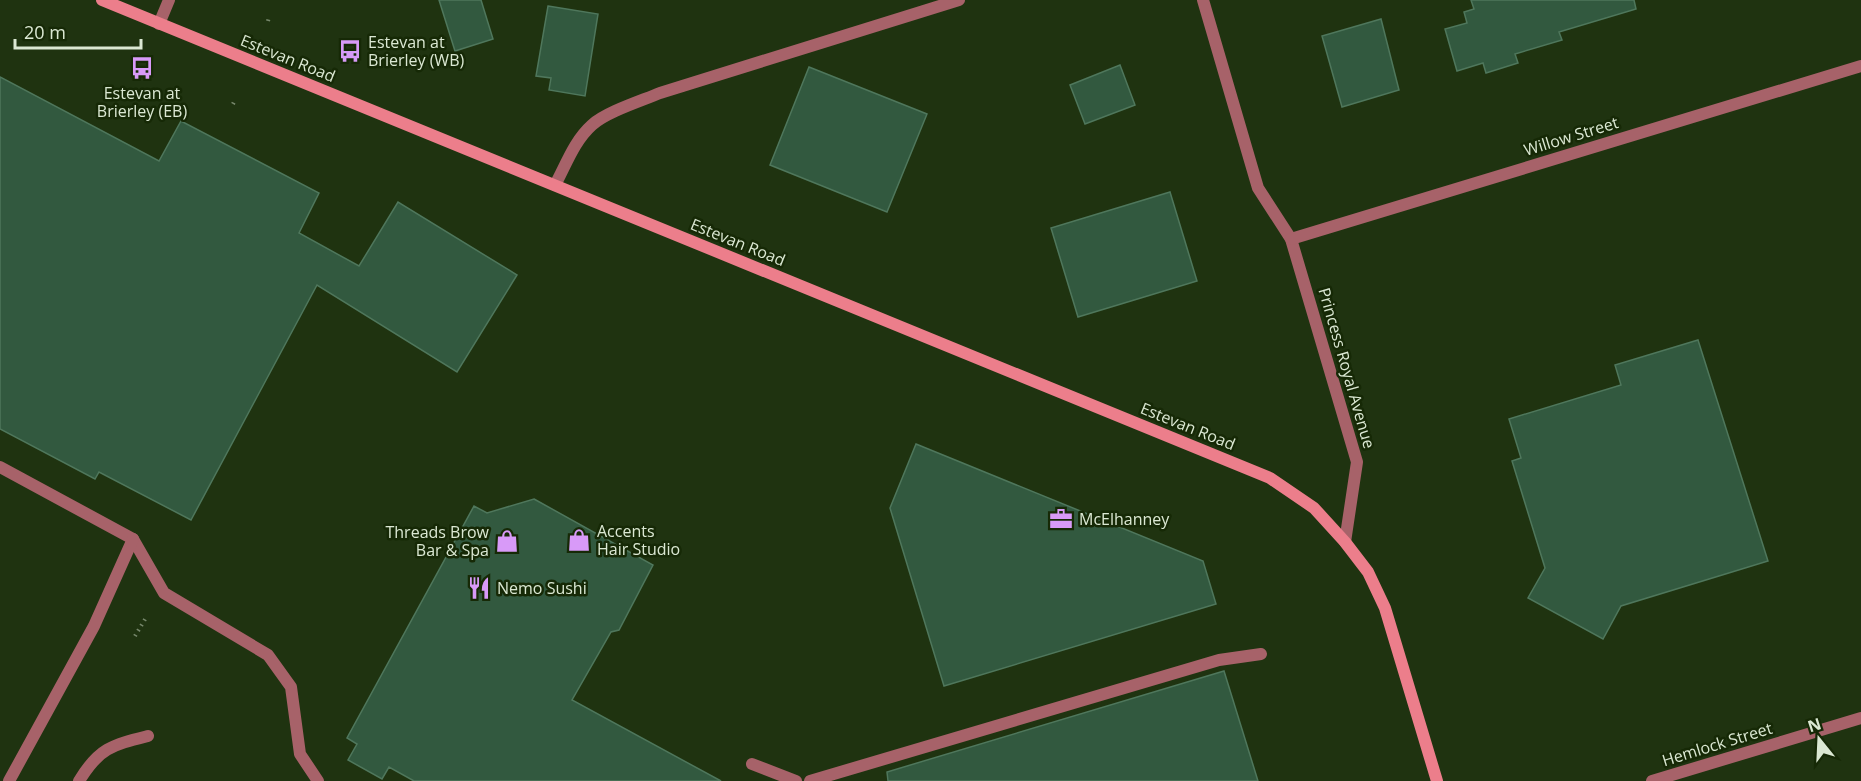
<svg xmlns="http://www.w3.org/2000/svg" width="1861" height="781" font-family="'Open Sans',sans-serif">
	<style>
		.building { fill: #32593f; stroke: #4f775c; stroke-width: 1.5 }
		.lines { fill: none; stroke-linecap: round; stroke-linejoin: round }
		.path { stroke: #77886c; stroke-width: 4; stroke-dasharray: 1.5 4.5; stroke-linecap: butt }
		.lane { stroke: #a76269; stroke-width: 12 }
		.street { stroke: #a76269; stroke-width: 12 }
		.secondary { stroke: #ec7e8b; stroke-width: 12 }
		.labels { text-anchor: middle; stroke-width: 5; stroke-linejoin: round; paint-order: stroke }
		.poi-label { font-size: 16px; fill: #dbe8d3; stroke: #162906; text-anchor: start }
		.street-label { font-size: 16px; fill: #dbe8d3; stroke: #162906 }
	</style>
	<rect width="100%" height="100%" fill="#1f3310"/>
	<g class="building">
		<polygon points="439,0 481,0 493,39 455,51"/>
		<polygon points="1471,0 1634,0 1636,9 1559,32 1562,40 1515,54 1518,63 1486,73 1483,63 1457,71 1445,29 1467,23 1464,12 1474,9"/>
		<polygon points="548,6 598,14 585,96 549,90 551,78 536,76"/>
		<polygon points="1381,19 1399,90 1342,107 1322,36"/>
		<polygon points="1120,65 1135,105 1085,124 1070,85"/>
		<polygon points="809,67 927,114 887,212 770,165"/>
		<polygon points="0,77 159,161 181,121 319,193 299,233 359,266 398,202 517,275 457,372 317,285 191,520 99,472 95,479 0,429"/>
		<polygon points="1170,192 1197,281 1078,317 1051,228"/>
		<polygon points="1698,340 1768,561 1621,606 1603,639 1528,598 1545,568 1512,461 1521,458 1509,419 1621,385 1615,365"/>
		<polygon points="916,444 1203,561 1216,604 944,686 890,508"/>
		<polygon points="534,499 653,565 619,630 611,632 572,700 721,781 414,781 389,767 382,779 348,760 357,744 347,738 474,506 487,513"/>
		<polygon points="1224,671 1258,781 888,781 887,772"/>
	</g>
	<g class="lines">
		<g class="path">
			<polyline points="268,21 269,17"/>
			<polyline points="233,104 235,100"/>
			<polyline points="135,636 147,616"/>
		</g>
		<g class="lane">
			<path d="M555,185c11,-20 19,-44 37,-60 14,-13 49,-24 68,-32l299,-93"/>
			<polyline points="0,467 133,539 164,593 268,655 291,687 300,754 318,781"/>
			<polyline points="752,764 796,781"/>
			<polyline points="9,781 94,626 133,539"/>
			<path d="M79,781c20,-33 33,-36 69,-45"/>
			<polyline points="810,781 1219,660 1261,654"/>
		</g>
		<g class="street">
			<polyline points="1203,0 1258,188 1291,239 1357,462 1345,542"/>
			<polyline points="159,24 169,0"/>
			<polyline points="1291,239 1861,66"/>
			<polyline points="1652,781 1861,718"/>
		</g>
		<polyline class="secondary" points="102,0 1270,478 1314,508 1345,542 1368,572 1385,608 1437,781"/>
	</g>
	<defs>
		<g id="bus-bare" transform="scale(1.8)"><path d="M-5-6H5V4H4V6H2V4H-2V6H-4V4H-5ZM-3.5-4V0h7V-4ZM-3.5 1.2v1.5H-2V1.2ZM2 1.2v1.5H3.5V1.2Z" fill="#d89af8" stroke="#162906" stroke-width="2.5" paint-order="stroke"/></g>
		<g id="office-bare" transform="scale(1.8)"><path d="M-6-3h4V-5.5h4V-3h4V5H-6ZM-1-4.5V-3h2v-1.5ZM-6 0V1H6V0Z" fill="#d89af8" stroke="#162906" stroke-width="2.5" paint-order="stroke"/></g>
		<g id="shop-bare" transform="scale(1.8)"><path d="M-5-2.5h2.3a2.7 3.5 0 0 1 5.4 0H5L5.5 6h-11ZM-1.5-2.5h3a1.5 2.3 0 0 0-3 0Z" fill="#d89af8" stroke="#162906" stroke-width="2.5" paint-order="stroke"/></g>
		<g id="restaurant-bare" transform="scale(1.8)"><path d="M-5-6h1v4h1v-4h1v4h1v-4h1v5L-1.5 .5V6h-2V.5L-5-1ZM5-6V6H3V1.5H1.5Q1.5-4 5-6Z" fill="#d89af8" stroke="#162906" stroke-width="2.5" paint-order="stroke"/></g>
	</defs>
	<g fill-rule="evenodd">
		<use href="#bus-bare" x="350" y="51"/>
		<use href="#bus-bare" x="142" y="68"/>
		<use href="#office-bare" x="1061" y="519"/>
		<use href="#shop-bare" x="579" y="540"/>
		<use href="#shop-bare" x="507" y="541"/>
		<use href="#restaurant-bare" x="479" y="588"/>
	</g>
	<g class="labels">
		<g class="poi-label">
			<text x="368" y="48">Estevan at<tspan x="368" dy="18">Brierley (WB)</tspan></text>
			<text x="142" y="99" text-anchor="middle">Estevan at<tspan x="142" dy="18">Brierley (EB)</tspan></text>
			<text x="1079" y="525">McElhanney</text>
			<text x="597" y="537">Accents<tspan x="597" dy="18">Hair Studio</tspan></text>
			<text x="489" y="538" text-anchor="end">Threads Brow<tspan x="489" dy="18">Bar &amp; Spa</tspan></text>
			<text x="497" y="594">Nemo Sushi</text>
		</g>
		<g class="street-label">
			<text transform="translate(288 58) rotate(22)" y="6">Estevan Road</text>
			<text transform="translate(1571 136) rotate(-17)" y="6">Willow Street</text>
			<text transform="translate(738 242) rotate(22)" y="6">Estevan Road</text>
			<text transform="translate(1347 368) rotate(74)" y="6">Princess Royal Avenue</text>
			<text transform="translate(1188 426) rotate(22)" y="6">Estevan Road</text>
			<text transform="translate(1717 744) rotate(-17)" y="6">Hemlock Street</text>
		</g>
	</g>
	<g transform="translate(1819 739) rotate(342)" stroke="#162906" stroke-width="4.5" paint-order="stroke">
	<path d="M0-4.5L10 22L0 15L-10 22Z" fill="#dbe8d3"/>
	<text y="-9" font-size="16" font-weight="bold" text-anchor="middle" fill="#dbe8d3">N</text>
	</g>
	<path d="M15 39v9h126v-9" fill="none" stroke="#dbe8d3" stroke-width="3"/>
	<text x="24" y="39" font-size="18" fill="#dbe8d3" stroke="#162906" stroke-width="4.5" paint-order="stroke">20 m</text>
</svg>
